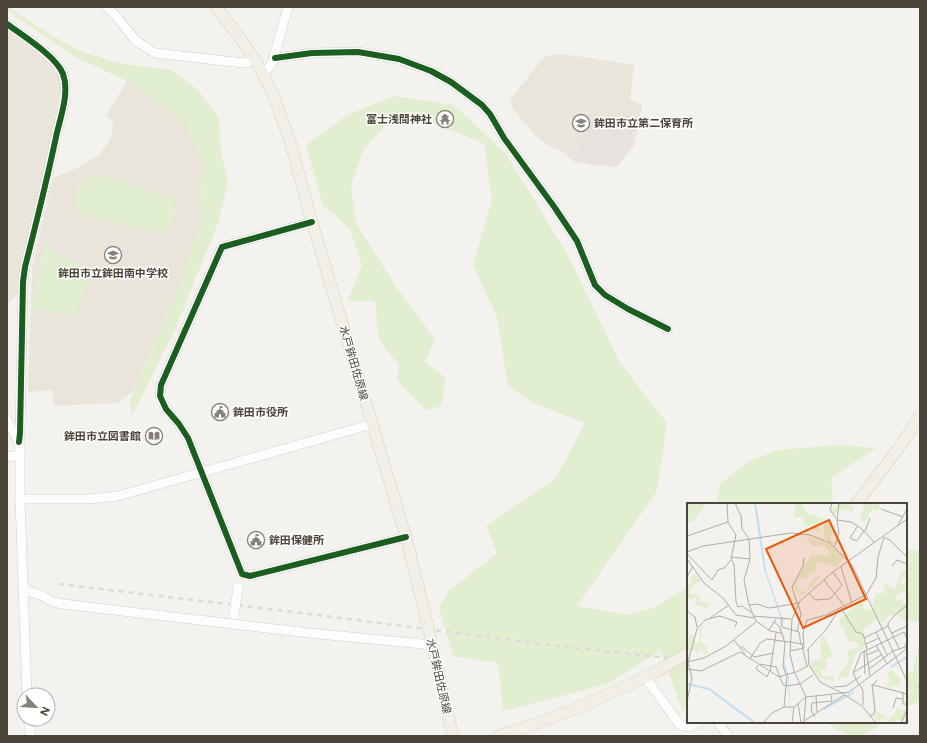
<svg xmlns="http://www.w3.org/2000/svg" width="927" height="743" font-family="Figtree,'Noto Sans JP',sans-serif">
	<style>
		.education { fill: #eae5da }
		.green { fill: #e1eecf }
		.parking { fill: #e6e3df }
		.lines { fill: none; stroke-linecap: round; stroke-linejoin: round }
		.minor-casing { stroke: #d2d0cb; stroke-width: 10 }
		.major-casing { stroke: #d6cebb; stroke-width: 12 }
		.minor { stroke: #fdfdfc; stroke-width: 9 }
		.major { stroke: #f2efe6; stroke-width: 11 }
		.rail { stroke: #dbdbda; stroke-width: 2.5; stroke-dasharray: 5 5; stroke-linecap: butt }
		.minor-bridge-casing { stroke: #d2d0cb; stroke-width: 10; stroke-linecap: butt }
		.major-bridge-casing { stroke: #d6cebb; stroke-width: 12; stroke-linecap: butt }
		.minor-bridge { stroke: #fdfdfc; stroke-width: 9 }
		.major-bridge { stroke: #f2efe6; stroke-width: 11 }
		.cycleway-casing { stroke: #fff; stroke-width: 8 }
		.cycleway { stroke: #1b5e20; stroke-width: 6 }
		.labels { text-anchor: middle; stroke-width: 3; stroke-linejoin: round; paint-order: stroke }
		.poi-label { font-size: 11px; font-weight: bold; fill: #4b4439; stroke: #fff; text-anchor: start }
		.street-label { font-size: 11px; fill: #4b4439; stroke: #fff }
		.inset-river { fill: none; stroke: #c0ddf1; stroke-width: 2 }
		.inset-road { fill: none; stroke: #b0aca6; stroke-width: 1 }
		.view { fill: #e8590c; fill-opacity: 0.15; stroke: #e8590c; stroke-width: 2 }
		.inset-edge { fill: none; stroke: #4b4439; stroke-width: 2 }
	</style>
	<rect width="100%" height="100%" fill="#f4f2ee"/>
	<g class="education">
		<polygon points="7,29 29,45 50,64 60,78 61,88 46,165 19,293 7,305"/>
		<polygon points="563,54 634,65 630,100 642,104 634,146 617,167 576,163 565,153 549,146 536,136 513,109 510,100 545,56"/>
		<polygon points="127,81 174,110 193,130 203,156 205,186 198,242 133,392 117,403 54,406 52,390 28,392 32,269 53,178 79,167 99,155 111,138 113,121 106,116"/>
	</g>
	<g class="green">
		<polygon points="7,7 9,7 40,28 77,50 122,64 171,70 197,89 218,116 222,157 228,182 218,223 174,332 132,416 130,401 175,296 200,221 203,164 183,120 127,81 75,57 7,10"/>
		<polygon points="394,96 454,105 506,154 569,257 620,363 667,423 657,491 577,606 627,615 653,608 688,587 688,701 683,712 660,651 607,684 503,711 498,663 453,656 439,608 449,591 497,553 486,526 556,478 585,423 533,403 508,386 497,317 473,265 492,200 484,144 433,123 387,123 363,151 351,185 356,224 397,288 435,339 425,361 446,378 441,406 425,410 397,380 399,365 379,340 375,301 348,301 362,265 350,230 335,215 323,206 306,145 347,115"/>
		<path d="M98,175l75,22 3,10 -6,17 -9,9 -75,-17c-3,-2 -8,-5 -9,-8 -9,-17 8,-28 21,-33z"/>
		<polygon points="44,248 92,272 76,316 31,309"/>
		<polygon points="839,445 876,448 831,478 833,498 830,504 716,504 721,483 751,460 778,450"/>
		<polygon points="906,550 920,551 920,622 906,619"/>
		<polygon points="920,642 920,701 906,707 906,670 913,672"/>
		<path d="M825,722h58c-27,21 -30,16 -58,0z"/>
	</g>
	<polygon class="parking" points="589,113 633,126 631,145 616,165 576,161"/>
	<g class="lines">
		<g class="minor-casing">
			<g id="minor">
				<polyline points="106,7 115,15 136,41 155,53 243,63 248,62 254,58"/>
				<path d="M7,24c15,11 50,33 56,50 7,19 -3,44 -7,63 -9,43 -20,87 -31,130l-2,15 -3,151 -1,9"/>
				<polyline points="275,58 312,53 358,52 399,59 431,71 451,82 482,105 490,114 504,138 555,208 577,241 595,285 605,295 628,309 668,329"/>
				<polyline points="263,74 272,64 288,7"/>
				<polyline points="312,222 222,247 161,385 160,396 166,409 179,424 188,438 242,574 250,576 406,537"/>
				<polyline points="7,420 19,442 20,448 20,499 27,695"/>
				<polyline points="7,457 20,455"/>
				<polyline points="20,499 88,499 118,496 372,424"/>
				<polyline points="23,589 43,596 53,602 63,604 309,633 433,645"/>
				<polyline points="645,677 680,725 689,727 698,722"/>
				<polyline points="28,719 31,736"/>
				<polyline points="718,722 728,736"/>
			</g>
		</g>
		<g class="major-casing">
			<g id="major">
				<polyline points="216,7 237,34 256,61 272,92 290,141 312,222 406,537 424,610"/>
				<polyline points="856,504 898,449 920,416"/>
				<polyline points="431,640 453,736"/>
				<path d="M498,736c57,-17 108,-39 161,-66"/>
			</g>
		</g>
		<use href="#minor" class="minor"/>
		<use href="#major" class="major"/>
		<g class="rail">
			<polyline points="59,584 286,611 566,647 688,660"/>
			<polyline points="906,685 920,687"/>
		</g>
		<g class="minor-bridge-casing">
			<polyline id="minor-bridge" points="234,615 238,588"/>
		</g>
		<g class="major-bridge-casing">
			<g id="major-bridge">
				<polyline points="424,610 431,640"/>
				<polyline points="659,670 688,653"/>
			</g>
		</g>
		<use href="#minor-bridge" class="minor-bridge"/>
		<use href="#major-bridge" class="major-bridge"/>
		<g class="cycleway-casing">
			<g id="cycleway">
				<path d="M7,24c15,11 50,33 56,50 7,19 -3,44 -7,63 -9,43 -20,87 -31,130l-2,15 -3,151 -1,9"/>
				<polyline points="275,58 312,53 358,52 399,59 431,71 451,82 482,105 490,114 504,138 555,208 577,241 595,285 605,295 628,309 668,329"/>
				<polyline points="312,222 222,247 161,385 160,396 166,409 179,424 188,438 242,574 250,576 406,537"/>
			</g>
		</g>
		<use href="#cycleway" class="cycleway"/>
	</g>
	<defs>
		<g id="temple-ring" transform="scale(0.9)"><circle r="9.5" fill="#fff" stroke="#868178" stroke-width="1.5"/><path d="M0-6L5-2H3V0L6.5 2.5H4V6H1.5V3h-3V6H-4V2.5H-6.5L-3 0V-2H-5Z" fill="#868178"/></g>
		<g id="school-ring" transform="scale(0.9)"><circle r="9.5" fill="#fff" stroke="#868178" stroke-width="1.5"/><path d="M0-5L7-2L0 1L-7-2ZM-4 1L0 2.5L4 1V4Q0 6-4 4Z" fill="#868178"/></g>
		<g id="civic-ring" transform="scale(0.9)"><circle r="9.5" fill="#fff" stroke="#868178" stroke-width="1.5"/><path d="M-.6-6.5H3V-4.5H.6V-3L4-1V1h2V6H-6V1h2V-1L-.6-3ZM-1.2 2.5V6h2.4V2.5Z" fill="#868178"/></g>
		<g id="library-ring" transform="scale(0.9)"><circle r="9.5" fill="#fff" stroke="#868178" stroke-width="1.5"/><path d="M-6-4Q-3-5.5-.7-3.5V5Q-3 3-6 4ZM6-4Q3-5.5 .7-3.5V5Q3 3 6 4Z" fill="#868178"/></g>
	</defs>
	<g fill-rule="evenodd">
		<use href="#temple-ring" x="445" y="119"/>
		<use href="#school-ring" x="581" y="123"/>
		<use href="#school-ring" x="113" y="255"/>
		<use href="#civic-ring" x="220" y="412"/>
		<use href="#library-ring" x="154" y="436"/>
		<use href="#civic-ring" x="256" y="540"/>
	</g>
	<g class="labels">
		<g class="poi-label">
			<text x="432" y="123" text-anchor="end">富士浅間神社</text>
			<text x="594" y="127">鉾田市立第二保育所</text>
			<text x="113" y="277" text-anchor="middle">鉾田市立鉾田南中学校</text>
			<text x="233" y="416">鉾田市役所</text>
			<text x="141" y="440" text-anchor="end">鉾田市立図書館</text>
			<text x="269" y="544">鉾田保健所</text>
		</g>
		<g class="street-label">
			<text transform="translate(354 363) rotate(74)" y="4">水戸鉾田佐原線</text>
			<text transform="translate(439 676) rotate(77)" y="4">水戸鉾田佐原線</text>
		</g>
	</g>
	<g transform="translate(687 503)">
		<rect width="220" height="220" fill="#f4f2ee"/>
		<path d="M0,0h20l-16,20 -4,-3zM108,0h9l-1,4 6,7 13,4 10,8 2,7 -4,5 3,4h3l-4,4 12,11 -7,10 -21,-5v8l-9,7 -11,4 2,9 7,1 9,-13 7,-2 -7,8 1,3h-4l-8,9 -8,-5 -1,-6 2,-6 16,-24h19l-6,-9h-13l-6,-10 22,7v-2l-4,-3v-14l-5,1 1,7 -6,-2 -2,-5 -8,1 -1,-9 -9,1zM149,0h13l5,5 -1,4 -15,-3 -3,7 -4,-7 6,-3zM169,0h23l1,5 -3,3 -6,-1 -6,13 -5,-3 4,-16zM220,66v9l-5,-2 -2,6 7,5v5h-6l-6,4 2,5 4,-2 6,7v14l-3,1 -7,-6 -8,1 -8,9 -2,-7 -15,11 -1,8 3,11 -10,5 -8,24h-6l-3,4v-7l10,-14 -2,-9 12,-4 -2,-5 -9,-1 -6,-16 -3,1 1,-8 21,-16 3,3 -1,6 11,-3 -1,-5 3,-10h9l-2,-11 12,7 6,-17zM7,70l7,7 -10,8 -1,6 9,1 1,6 10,3 -4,4 -11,-3 2,-6 -2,-2 -3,3 -5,-3v-12l5,-3 -2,-3zM18,123l-3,3 -1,11 6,8v5l-3,1 -2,-7 -5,6 -5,-4 -5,4 2,-19 5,1v7l5,1 1,-14zM135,133l4,2 7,19 -7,1v12h-7l4,5 -2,1 13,1v4l-15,-3 -1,-4 -5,-2 -3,-6 2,-5 10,-2 -2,-16zM205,167l9,9 -2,7 -8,-1 1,3 -6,-1 4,-8 -3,-6zM211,205l3,3 6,-3v15l-11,-4 -2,4h-6l-3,-5 -9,3 -1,-11 14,9z" fill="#e1eecf"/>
		<path d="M67,0l2,2 2,10 8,56 15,44v11l5,18 -1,20 4,14 2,45 -3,-45 -4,-11 2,-22 -5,-15 -1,-14 -16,-47z" fill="#c0ddf1"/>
		<path class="inset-river" d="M204,164l16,-10M0,181l22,5 46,34M137,206l30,-17"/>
		<path class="inset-road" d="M40,0l1,19 8,13 -5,24 3,5 2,38 2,5 4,-1 10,7M48,0l6,13 1,13 7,10M145,0l-2,7 6,8M152,0l-2,17 14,2 11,7 12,13M194,6l22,8M211,22l9,-16M170,24l-7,11 7,3 7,-11M178,28l5,-13M0,33l41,-14M62,36l1,20 -6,21 5,25 7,16 14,10 11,2M148,43l4,-13 -2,-13M0,49l16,-6 88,-13 19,2 20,8 22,22 55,116M0,51l25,26 6,-10 6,-2 7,-8M44,54l19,2M0,56l17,24 19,15 13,17 18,3M205,63l5,-6 10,4M154,64l11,36M0,74l6,-11M137,77l21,27M122,90l6,7 15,-1 12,-14 -9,-13M110,100l-5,-16 11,-21 1,-8M62,102l8,-1 12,4 30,-5M154,105l15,24 7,2 4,15M152,107l-14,21 -17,18 1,16 11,17 22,11 7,-1 47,-35M0,108l8,6 2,10M66,113l38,3M95,114v10l17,5 2,13M23,115l19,-13M87,119l5,4 6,17 -2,23 3,9M201,123v-3l8,-9 11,-9M82,127l7,-11M110,129l4,-18 -3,-10M189,129l11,23M205,130l15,-7M177,135l24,-12 12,24M47,137l11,14M179,141l13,-6M115,142l5,21M189,142l11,19M54,143l13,11 20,-4M179,147l4,26M103,148l14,-3 -1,-15 4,-13 19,-5 40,-20 10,-17 2,-21 6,-20 7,4 16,16M177,148l1,23M180,152l11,-5M209,154l11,-9M63,156l10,-16 7,-4 37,5M0,159l17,-4 22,-12 31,-25M1,159l9,-33 8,-9 15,-4 17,6 -2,5M73,161l16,3 7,18h3M71,162l-2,4 11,8 2,-5M0,166l14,2 39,-19 39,25 16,-5M182,166l24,-18 12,-4 2,-7M83,168l6,-38M109,169l12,-6M166,170l28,-18M190,177l-4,5 34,9M172,182l-6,-12 8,-20 43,-21 3,7M173,182l3,6v14M99,183l14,-2 13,-9M146,184l13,-1 15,-10M216,189v12h4M129,193l1,16M0,198l5,-23 -4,-16M111,200l3,20M97,204h10l12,-10M206,205l3,-10 6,1M183,213l4,-2 1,-4 -3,-26M128,214l-4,-7 1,-7 20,-2 -1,-6M117,217l2,-23M76,220l9,-10 12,-6 3,-31M105,220l2,-16M114,220l43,-28M189,220l-14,-17 -20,-13 -36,4 -12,-26 -4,-17 2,-35 8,-18 33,-29 74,-53M214,220l6,-13"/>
		<path class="view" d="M142,17l37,79 -63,29 -37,-79z"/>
		<rect width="220" height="220" class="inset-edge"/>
	</g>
	<rect width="927" height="743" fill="none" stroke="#4b4439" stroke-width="16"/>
	<g transform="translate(36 707) rotate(115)"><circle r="19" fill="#ffffff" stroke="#b7b4b0"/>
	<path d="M0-3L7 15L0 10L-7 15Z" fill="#868178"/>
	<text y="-6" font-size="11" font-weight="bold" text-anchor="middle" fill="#4b4439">N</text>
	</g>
</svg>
